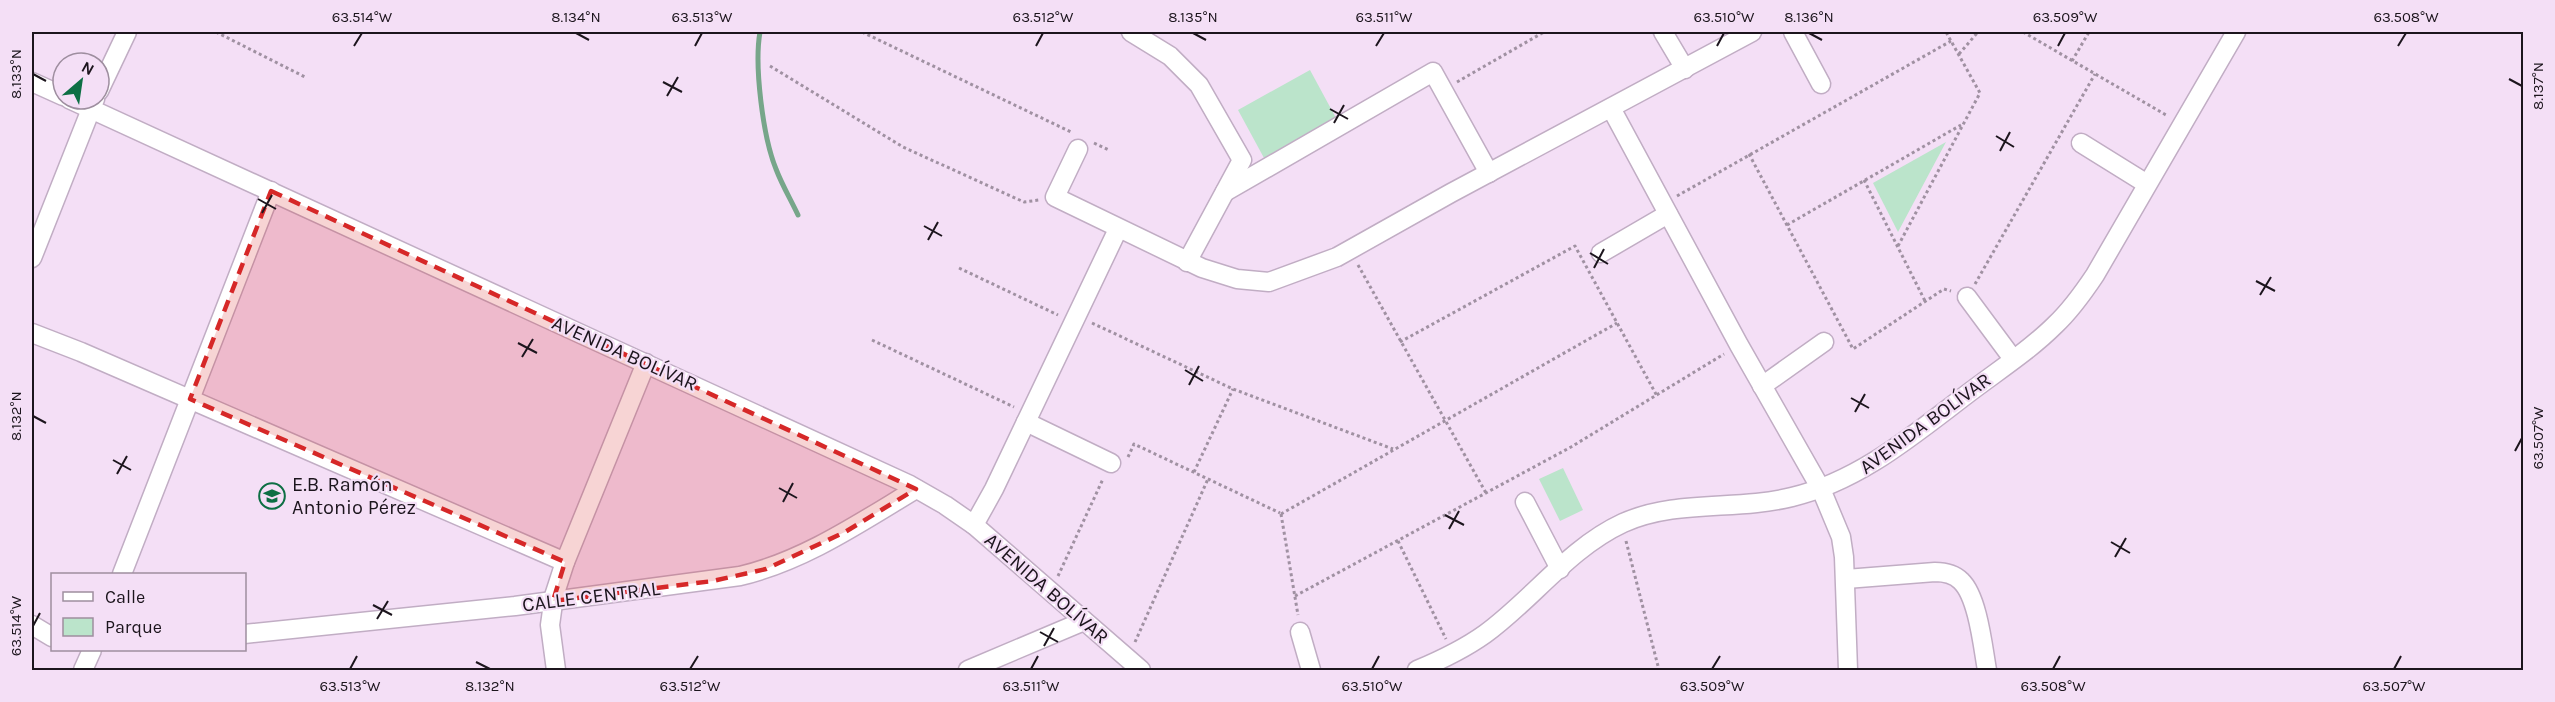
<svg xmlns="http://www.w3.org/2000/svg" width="2555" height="702" font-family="Karla,sans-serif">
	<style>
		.green { fill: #bbe4cb }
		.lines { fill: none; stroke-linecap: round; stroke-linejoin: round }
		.stream { stroke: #77a68a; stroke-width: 5 }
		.minor-casing { stroke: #c1adc4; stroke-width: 21 }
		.path { stroke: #a091a2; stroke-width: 3; stroke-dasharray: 3 3; stroke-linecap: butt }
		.minor { stroke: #fff; stroke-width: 18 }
		.marked { fill: #d62828; fill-opacity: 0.2; stroke: #d62828; stroke-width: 4.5; stroke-dasharray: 12 8; stroke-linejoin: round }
		.ticks { fill: none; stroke: #1c151d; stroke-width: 2 }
		.labels { text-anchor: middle; stroke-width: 4.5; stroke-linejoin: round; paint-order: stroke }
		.street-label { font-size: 20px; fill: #1c151d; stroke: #f4dff6 }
		.poi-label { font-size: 20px; fill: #1c151d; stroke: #f4dff6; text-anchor: start }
		.neatline { fill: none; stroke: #1c151d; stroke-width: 2 }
		.ticks-label { font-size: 15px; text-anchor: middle; fill: #1c151d }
	</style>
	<rect width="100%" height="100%" fill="#f4dff6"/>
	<g class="green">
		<polygon points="1310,70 1336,118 1264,158 1238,110"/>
		<polygon points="1946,142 1898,232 1873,183"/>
		<polygon points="1563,468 1583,510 1560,521 1539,479"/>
	</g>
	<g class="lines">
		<path class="stream" d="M760,32c-6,34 3,105 16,137 6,16 15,31 22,46"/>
		<g class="minor-casing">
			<g id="minor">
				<polyline points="1131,32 1170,56 1199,85 1242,160 1187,262"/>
				<polyline points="1663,32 1685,69"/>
				<polyline points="1793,32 1821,84"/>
				<polyline points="32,82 63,96"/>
				<polyline points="99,91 127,32"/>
				<polyline points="69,99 910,485 945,505 974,525 1141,670"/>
				<polyline points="1611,108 1739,345 1821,489 1841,537 1844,557 1848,670"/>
				<polyline points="2081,143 2147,184"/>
				<polyline points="1078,149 1055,197 1202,268 1237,279 1269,282 1337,257 1451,193 1752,32"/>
				<polyline points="1225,192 1433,72 1489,173"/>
				<polyline points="1601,253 1668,214"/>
				<polyline points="32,258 95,99"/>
				<polyline points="1967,297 2013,359"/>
				<polyline points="32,333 81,352 565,562"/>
				<polyline points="1762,386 1824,342"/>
				<polyline points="1026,422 1111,463"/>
				<polyline points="1525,502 1560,569"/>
				<polyline points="974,525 994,489 1118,229"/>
				<polyline points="122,574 271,191"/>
				<path d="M1846,579l89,-7c9,0 19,2 26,9 17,16 22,67 26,89"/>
				<polyline points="32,625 52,637"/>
				<polyline points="1300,632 1311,670"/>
				<path d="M244,634l271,-28 225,-30c64,-15 121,-54 176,-87"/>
				<polyline points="83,670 92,650"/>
				<polyline points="556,670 550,625 554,596 565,562 646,363"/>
				<polyline points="968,670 1084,621"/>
				<path d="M1417,670c24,-10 47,-21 68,-36 47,-34 84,-86 138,-111 54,-24 113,-12 169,-26 67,-16 120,-61 174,-102 30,-23 63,-44 89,-70 16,-15 28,-32 40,-50l141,-243"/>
			</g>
		</g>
		<g class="path">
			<polyline points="216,32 307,78"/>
			<polyline points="862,32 1071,132"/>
			<polyline points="2023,32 2166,115"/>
			<polyline points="1959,54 1978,32"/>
			<polyline points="2072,61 2089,32"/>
			<polyline points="770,66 903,147 1024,202 1039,200"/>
			<polyline points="1457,82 1544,32"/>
			<polyline points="1094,143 1109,150"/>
			<polyline points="1749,154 1853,349 1944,289 1951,291"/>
			<polyline points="1864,180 1925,301"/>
			<polyline points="1677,196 1951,41"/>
			<polyline points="1787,225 1961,125"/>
			<polyline points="1898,246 1980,93 1946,32"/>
			<polyline points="1358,265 1486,493"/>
			<polyline points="959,268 1058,315"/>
			<polyline points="1975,284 2095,74"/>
			<polyline points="1092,323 1233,389 1393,449"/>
			<polyline points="872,340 1014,407"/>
			<polyline points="1400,342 1575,246 1657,396"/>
			<polyline points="1128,457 1134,444 1280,513"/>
			<polyline points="1194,472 1233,389"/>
			<polyline points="1281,514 1617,323"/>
			<polyline points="1281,514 1298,615"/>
			<polyline points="1398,541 1446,639"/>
			<polyline points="1626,541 1659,670"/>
			<polyline points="1058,576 1103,479"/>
			<polyline points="1295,596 1571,447 1724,354"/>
			<polyline points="1135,642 1208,479"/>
		</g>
		<use href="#minor" class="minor"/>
	</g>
	<path class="marked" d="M271,191l645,298 -71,43 -79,37 -53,12 -160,20 12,-39 -375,-163z"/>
	<path class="ticks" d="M576,33l13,7M1193,33l13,7M1809,33l13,7M354,46l8,-13M695,46l7,-13M1036,46l7,-13M1376,46l8,-13M1717,46l7,-13M2058,46l7,-13M2398,46l8,-13M33,74l13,7M2509,79l13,7M663,82l19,10M667,96l11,-19M1330,109l18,10M1334,123l10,-18M1996,136l18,11M2000,151l10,-19M258,199l18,10M262,213l10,-18M924,226l18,10M928,240l10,-18M1590,253l18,11M1594,268l10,-19M2256,281l19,10M2260,295l11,-18M518,343l19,10M522,357l11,-18M1185,370l18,11M1189,385l10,-19M1851,398l18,10M1855,412l10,-18M33,416l13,7M2515,451l7,-13M113,460l18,10M117,474l10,-18M779,488l18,10M783,502l10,-19M1445,515l19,10M1449,529l10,-18M2111,542l19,11M2115,557l11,-19M373,605l19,10M377,619l11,-18M33,626l7,-13M1040,632l18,10M1044,646l10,-18M476,662l14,7M350,669l7,-13M690,669l8,-13M1031,669l7,-13M1372,669l7,-13M1712,669l8,-13M2053,669l7,-13M2394,669l7,-13"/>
	<defs>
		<g id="school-ring" transform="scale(1.35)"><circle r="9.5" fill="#f4dff6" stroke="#0d6f44" stroke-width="1.5"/><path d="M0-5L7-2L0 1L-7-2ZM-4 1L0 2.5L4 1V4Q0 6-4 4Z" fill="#0d6f44"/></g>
	</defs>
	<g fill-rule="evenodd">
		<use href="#school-ring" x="272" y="496"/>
	</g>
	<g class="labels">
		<g class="street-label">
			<text transform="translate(625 353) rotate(24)" y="7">AVENIDA BOLÍVAR</text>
			<text transform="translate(1925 423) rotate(-36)" y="7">AVENIDA BOLÍVAR</text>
			<text transform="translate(1047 588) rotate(41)" y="7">AVENIDA BOLÍVAR</text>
			<text transform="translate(591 596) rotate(-7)" y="7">CALLE CENTRAL</text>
		</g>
		<g class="poi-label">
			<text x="292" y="491">E.B. Ramón<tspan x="292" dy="23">Antonio Pérez</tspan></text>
		</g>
	</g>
	<rect width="2555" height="702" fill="none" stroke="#f4dff6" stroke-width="66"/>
	<rect x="51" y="573" width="195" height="78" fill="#f4dff6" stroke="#9e8e9f" stroke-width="1.5"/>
	<rect x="63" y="592" width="30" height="9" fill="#ffffff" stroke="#9e8e9f" stroke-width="1.5"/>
	<text x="105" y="603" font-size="18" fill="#1c151d">Calle</text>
	<rect x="63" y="618" width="30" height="18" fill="#bbe4cb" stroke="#9e8e9f" stroke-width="1.5"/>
	<text x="105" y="633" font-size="18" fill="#1c151d">Parque</text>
	<g transform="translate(81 81) rotate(29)"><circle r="28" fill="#f4dff6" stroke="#9e8e9f" stroke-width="1.5"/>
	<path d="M0-4.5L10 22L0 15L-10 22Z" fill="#0d6f44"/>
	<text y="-9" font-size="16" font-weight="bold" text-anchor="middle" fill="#1c151d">N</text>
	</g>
	<rect x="33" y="33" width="2489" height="636" class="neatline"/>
	<g class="ticks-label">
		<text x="362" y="22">63.514°W</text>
		<text x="576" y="22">8.134°N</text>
		<text x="702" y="22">63.513°W</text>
		<text x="1043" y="22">63.512°W</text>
		<text x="1193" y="22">8.135°N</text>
		<text x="1384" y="22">63.511°W</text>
		<text x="1724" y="22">63.510°W</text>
		<text x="1809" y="22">8.136°N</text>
		<text x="2065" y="22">63.509°W</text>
		<text x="2406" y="22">63.508°W</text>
		<text transform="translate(16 74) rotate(-90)" y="5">8.133°N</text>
		<text transform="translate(2538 86) rotate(-90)" y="5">8.137°N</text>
		<text transform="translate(16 416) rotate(-90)" y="5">8.132°N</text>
		<text transform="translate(2538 438) rotate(-90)" y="5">63.507°W</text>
		<text transform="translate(16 626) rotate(-90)" y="5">63.514°W</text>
		<text x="350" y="691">63.513°W</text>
		<text x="490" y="691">8.132°N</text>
		<text x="690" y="691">63.512°W</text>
		<text x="1031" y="691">63.511°W</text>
		<text x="1372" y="691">63.510°W</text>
		<text x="1712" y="691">63.509°W</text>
		<text x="2053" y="691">63.508°W</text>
		<text x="2394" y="691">63.507°W</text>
	</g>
</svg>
